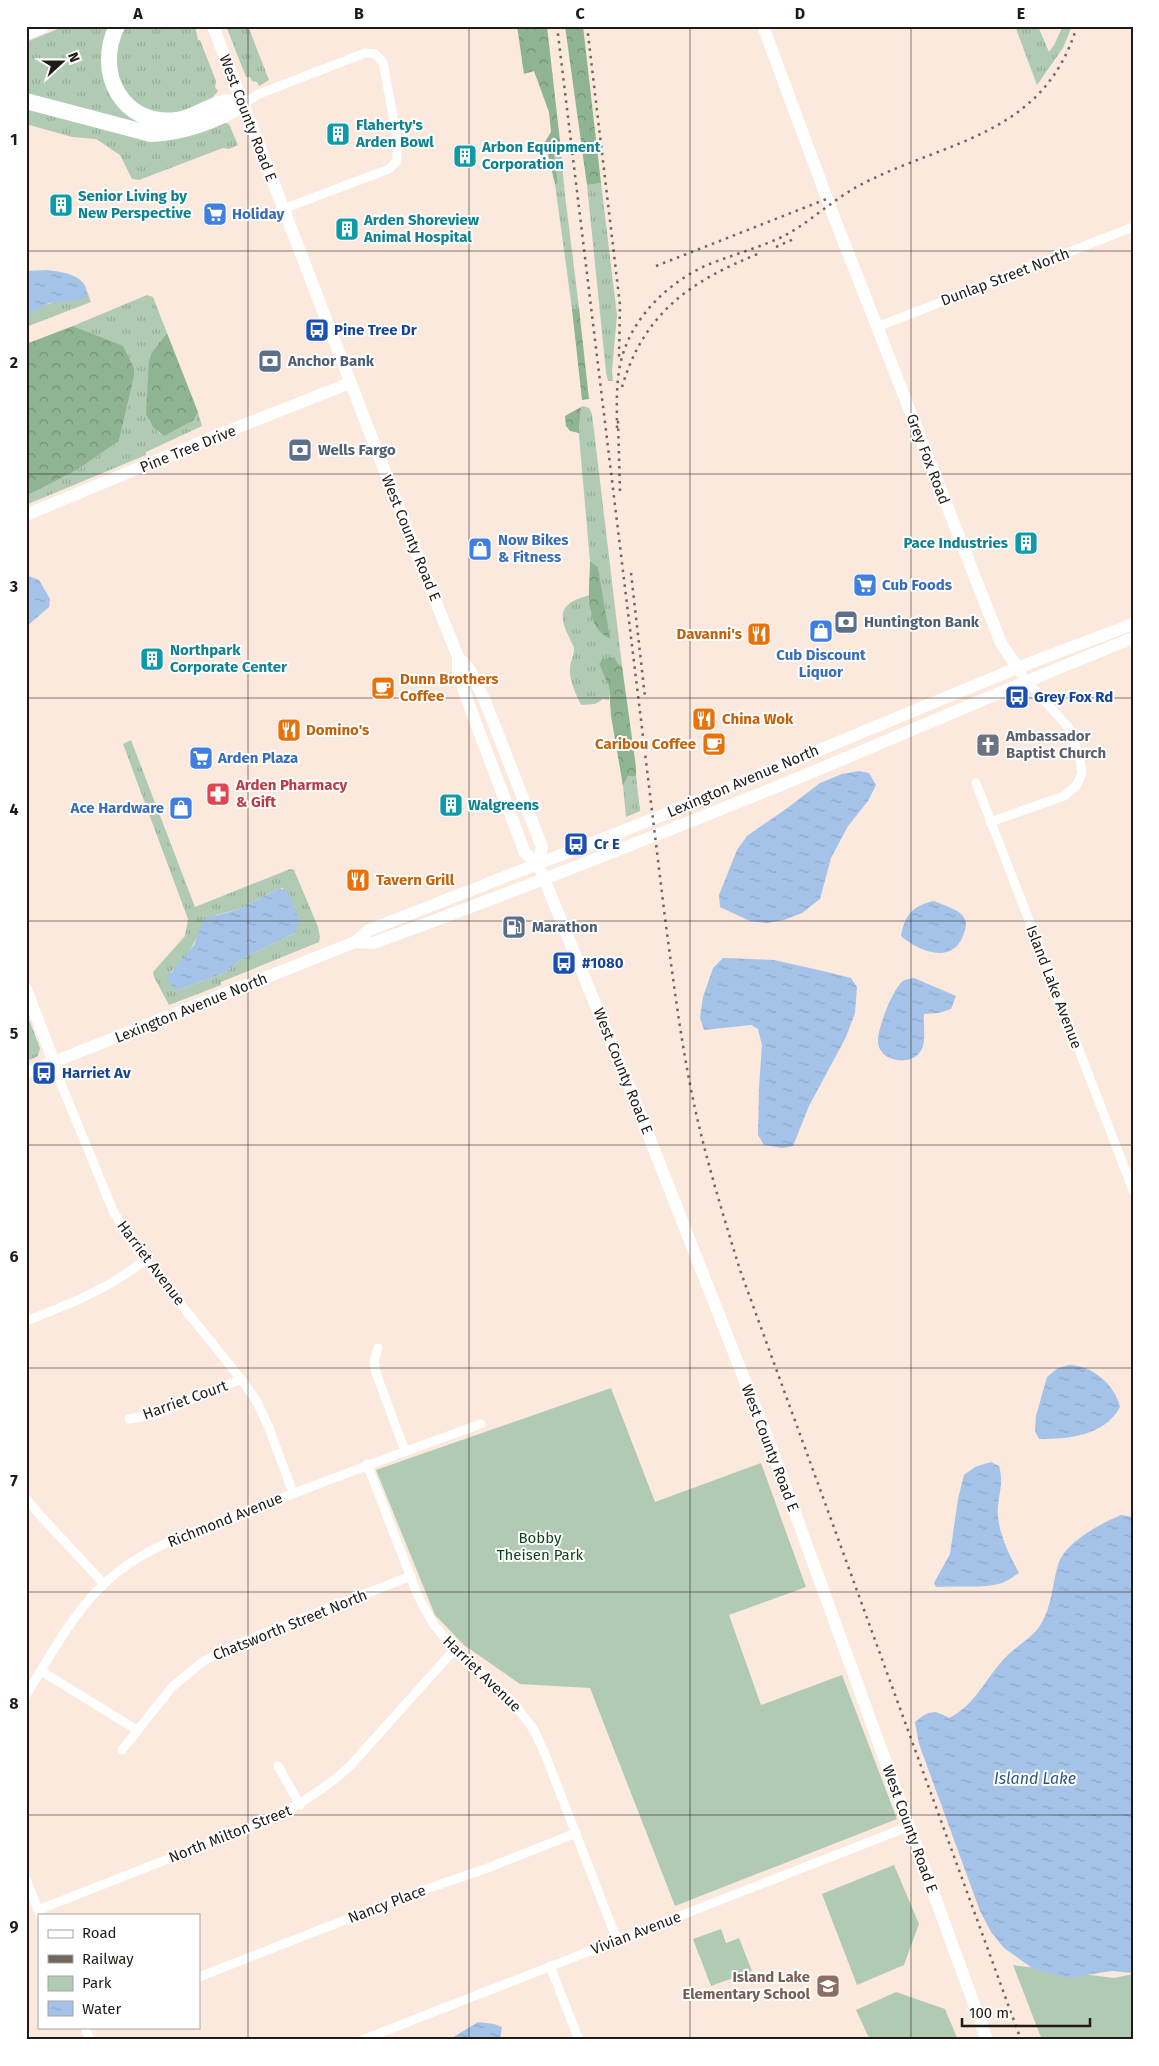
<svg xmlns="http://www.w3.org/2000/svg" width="1159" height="2066" font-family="'Fira Sans',sans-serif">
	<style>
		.grass { fill: url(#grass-tufts); fill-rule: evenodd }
		.forest { fill: url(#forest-crowns) }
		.park { fill: #b0cab3 }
		.water { fill: url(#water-ripples) }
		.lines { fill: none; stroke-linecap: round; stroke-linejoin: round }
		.street { stroke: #fff; stroke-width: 9 }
		.secondary { stroke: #fff; stroke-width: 12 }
		.highway { stroke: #fff; stroke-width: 16 }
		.rail { stroke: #6f665e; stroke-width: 2.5; stroke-dasharray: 2.5 5; stroke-linecap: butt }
		.grid { fill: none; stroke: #201b16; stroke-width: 1; stroke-opacity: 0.55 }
		.labels { text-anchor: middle; stroke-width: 4; stroke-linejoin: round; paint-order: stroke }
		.street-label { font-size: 15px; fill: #201b16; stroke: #fff }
		.culture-label { font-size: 15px; font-weight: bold; fill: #0d838f; stroke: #fff; text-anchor: start }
		.shop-label { font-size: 15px; font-weight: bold; fill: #366cbe; stroke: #fff; text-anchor: start }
		.transit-label { font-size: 15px; font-weight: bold; fill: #164399; stroke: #fff; text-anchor: start }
		.service-label { font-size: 15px; font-weight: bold; fill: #4e5e75; stroke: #fff; text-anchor: start }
		.food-label { font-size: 15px; font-weight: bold; fill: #c56008; stroke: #fff; text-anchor: start }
		.worship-label { font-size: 15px; font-weight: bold; fill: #5b616d; stroke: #fff; text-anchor: start }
		.health-label { font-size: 15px; font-weight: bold; fill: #be3a42; stroke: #fff; text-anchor: start }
		.park-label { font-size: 15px; fill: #0a4419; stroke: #fff }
		.education-label { font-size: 15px; font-weight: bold; fill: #785e54; stroke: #fff; text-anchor: end }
		.water-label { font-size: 16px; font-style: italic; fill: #2b5484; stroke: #fff }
		.neatline { fill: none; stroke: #201b16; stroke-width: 2 }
		.grid-label { font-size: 16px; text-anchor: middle; font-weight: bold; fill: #201b16 }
	</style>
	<defs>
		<pattern id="grass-tufts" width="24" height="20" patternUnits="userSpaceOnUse" patternTransform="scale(1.25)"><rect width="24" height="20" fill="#b0cab3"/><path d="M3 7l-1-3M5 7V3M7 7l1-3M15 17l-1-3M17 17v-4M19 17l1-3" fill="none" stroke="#97ad99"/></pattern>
		<pattern id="forest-crowns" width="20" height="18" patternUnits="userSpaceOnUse" patternTransform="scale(1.25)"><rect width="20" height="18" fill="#8fb493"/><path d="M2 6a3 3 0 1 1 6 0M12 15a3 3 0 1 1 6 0" fill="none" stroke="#749277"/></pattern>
		<pattern id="water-ripples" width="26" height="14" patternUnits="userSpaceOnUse" patternTransform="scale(1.25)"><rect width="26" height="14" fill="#a5c3e8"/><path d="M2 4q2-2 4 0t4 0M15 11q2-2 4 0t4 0" fill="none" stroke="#8ea7c6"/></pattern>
	</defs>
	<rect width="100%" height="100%" fill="#fae9dc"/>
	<g class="grass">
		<polygon points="65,26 112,26 103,63 147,128 26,96 26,42"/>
		<polygon points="121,26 195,26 198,40 200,40 216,81 215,87 218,91 207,104 165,116 136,106 113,74"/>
		<polygon points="226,26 248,26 269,80 259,86 257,82 252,81 250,77 246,77"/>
		<polygon points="1015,26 1038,26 1049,52 1054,45 1063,26 1072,26 1063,48 1037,85"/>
		<polygon points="26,104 143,136 222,122 229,124 238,145 229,149 223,148 139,180 132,179 120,155 96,139 72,137 26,124"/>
		<polygon points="560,141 565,195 579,308 572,309 555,184 558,183 553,146"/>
		<polygon points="601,183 617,315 612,371 613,381 608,381 606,372 587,185"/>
		<path d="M87,291l4,11 -65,25v-11c7,-5 14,-10 22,-12 15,-5 25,-1 39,-10z"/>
		<polygon points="147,295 153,297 167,333 152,352 149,421 160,434 194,420 198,412 202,426 146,452 146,455 28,504 26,496 77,470 119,441 134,377 134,368 122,346 73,326"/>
		<path d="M583,406l6,2 3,6 30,252 -4,-2h-19l10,23v13l-6,-1 -8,5 -14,1c-5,-11 -12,-24 -11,-37 0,-6 4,-12 4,-19 0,-4 -3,-6 -4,-10 -14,-28 -8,-36 20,-44v17l19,26 -11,-71 -8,-6 -11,-125 2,-29z"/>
		<path d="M131,740l64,167 95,-38 4,1 24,57 2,10 -1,5 -98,40v3l-52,20 -15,-28 -1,-5 32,-36 3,-17 -65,-175zM280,888h3l12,45 -52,25 -19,15 -46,17 -7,-18 15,-15 13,-23 17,-19 23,-6z"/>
		<polygon points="632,775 636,776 640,811 626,817 623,786 628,776"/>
		<polygon points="26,1012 40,1048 38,1056 30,1060 26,1053"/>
	</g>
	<g class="forest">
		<polygon points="517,26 547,26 560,141 553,146 558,183 555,184 545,142 551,132 549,112 534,71 524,74"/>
		<polygon points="565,26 583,26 601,183 587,185"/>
		<polygon points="579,308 589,399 582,400 572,309"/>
		<polygon points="73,326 123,346 134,368 134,377 119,441 77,470 26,496 26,344"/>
		<polygon points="167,333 198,412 194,420 164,436 153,427 146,414 149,361 152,352"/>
		<polygon points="581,407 579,433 570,431 566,426 565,416"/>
		<path d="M590,561l8,6 12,72c-28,-14 -20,-52 -20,-78z"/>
		<polygon points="614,657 618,664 622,666 636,767 636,776 628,776 623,786 611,716 609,687 599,664 603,659"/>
	</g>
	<g class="park">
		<polygon points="611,1388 655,1502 761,1463 806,1587 729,1615 761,1705 842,1675 897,1819 675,1906 590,1688 520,1684 464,1645 435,1615 376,1470"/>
		<polygon points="894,1865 919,1924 904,1965 857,1985 822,1894"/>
		<polygon points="721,1929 726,1943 739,1938 752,1971 711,1986 693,1939"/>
		<polygon points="1013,1965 1114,1978 1133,1974 1133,2040 1042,2040"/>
		<polygon points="896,1992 945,2009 958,2040 870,2040 856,2010"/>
	</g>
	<g class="water">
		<path d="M47,270c16,2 42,5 40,27l-10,3 -28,3 -23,13v-45z"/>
		<polygon points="26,575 39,580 50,599 49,607 26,627"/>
		<polygon points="859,771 869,773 876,785 868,801 848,826 831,858 820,899 802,913 784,920 767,923 750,921 720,907 719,895 737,850 747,836 786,809 820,783 842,774"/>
		<polygon points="280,888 287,891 300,921 295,933 243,958 224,973 178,990 173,987 167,978 194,945 204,919 239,909"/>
		<path d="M934,901c8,4 26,8 30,17 4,6 1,12 -1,18 -11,29 -45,15 -62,0 4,-21 11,-30 33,-35z"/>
		<polygon points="723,958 774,960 823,971 851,978 857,987 855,1013 846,1037 809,1106 793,1146 782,1148 764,1145 758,1135 759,1087 762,1045 758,1029 751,1025 704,1030 700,1018 703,997 713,968"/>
		<path d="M914,978l42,18 -5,13 -12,4 -15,1c-1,12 3,29 -4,38 -10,15 -42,9 -42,-11 -1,-11 15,-53 25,-60 3,-2 7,-2 11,-3z"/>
		<path d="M1069,1365c23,0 46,20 51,42 -16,29 -51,32 -81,32l-4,-8 1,-15 11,-39 11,-9z"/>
		<path d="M991,1462l8,4c6,20 -3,33 -1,51 2,20 12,39 21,56 -5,3 -11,8 -17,10 -20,6 -45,2 -66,4l-2,-4 16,-29 8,-55 6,-24 11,-8z"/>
		<path d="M1121,1515l12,2v456l-21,-2 -46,7 -34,-10 -28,-20 -13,-16 -11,-21 -61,-167 -4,-22c14,-11 18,-13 34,-4 26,-13 35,-37 54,-58 11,-13 29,-21 38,-36 11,-18 11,-39 17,-59 6,-22 43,-42 63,-50z"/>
		<polygon points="478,2022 494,2024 502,2027 500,2040 449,2040"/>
	</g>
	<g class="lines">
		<g class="street">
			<polyline points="243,104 259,94 365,53 375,54 383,62 397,138 397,161 389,169 283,209"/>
			<polyline points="877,327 1133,227"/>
			<polyline points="976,783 1133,1190"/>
			<polyline points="990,822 1064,796 1076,786 1082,774 1080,759 1069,728 1026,680"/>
			<polyline points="54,1062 57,1074 114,1213 138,1251 241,1379 257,1402 269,1428 293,1493"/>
			<path d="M26,1321c44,-17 82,-32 119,-61"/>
			<polyline points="378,1348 374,1361 376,1373 405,1451"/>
			<polyline points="129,1419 154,1415 241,1379"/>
			<polyline points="367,1464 418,1596 434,1625 455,1649 512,1701 534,1730 545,1754 617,1940"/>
			<polyline points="26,1498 38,1513 104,1584"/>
			<polyline points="41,1671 137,1730"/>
			<path d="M26,1695c26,-42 50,-89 89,-121 38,-31 87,-45 133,-63 77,-30 155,-59 233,-87"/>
			<polyline points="122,1750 172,1687 202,1662 237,1644 411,1576"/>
			<polyline points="278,1766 300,1805"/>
			<polyline points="26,1879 40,1915"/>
			<path d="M38,1910l227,-89c32,-14 59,-31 85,-55l105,-117"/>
			<polyline points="550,1966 579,2040"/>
			<polyline points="199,1977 409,1895 485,1869 576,1833"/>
			<polyline points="85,2027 90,2040"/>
			<polyline points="362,2040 910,1826"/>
		</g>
		<g class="secondary">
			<polyline points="213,26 414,547 458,657 470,670 485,701 542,847 538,864"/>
			<polyline points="763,26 829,204 980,590 1001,643 1021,673"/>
			<polyline points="26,515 213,437 350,383"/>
			<polyline points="458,657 458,672 469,705 525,853 538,864 639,1111 774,1455 987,2040"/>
			<path d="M355,942l19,1c144,-53 287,-109 429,-167 110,-46 219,-94 330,-138"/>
			<polyline points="26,989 54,1062"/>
			<polyline points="26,1073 355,942 369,930 653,819 1017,668 1133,624"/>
		</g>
		<g class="highway">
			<path d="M117,26c-23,46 5,101 60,94 16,-2 30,-14 46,-17 6,-2 14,0 20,1"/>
			<polyline points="26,32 41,26"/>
			<path d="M26,101l125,33c32,-1 65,-13 92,-30"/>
		</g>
		<g class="rail">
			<path d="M557,26l107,884c9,68 17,136 32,203 12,53 28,105 44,157l281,770"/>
			<polyline points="587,26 620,305 619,357"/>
			<polyline points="776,247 796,238"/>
			<polyline points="656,266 829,198"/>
			<path d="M622,387c22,-75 69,-106 138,-134"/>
			<polyline points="618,421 620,491"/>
			<path d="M617,428c0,-19 -1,-38 2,-57 7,-48 46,-87 88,-106 25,-10 51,-17 75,-28 29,-15 52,-39 82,-54 85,-43 180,-48 213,-157"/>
			<polyline points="631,573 645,697"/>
		</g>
	</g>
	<path class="grid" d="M248,26v2014M469,26v2014M690,26v2014M911,26v2014M26,251h1107M26,474h1107M26,698h1107M26,921h1107M26,1145h1107M26,1368h1107M26,1592h1107M26,1815h1107"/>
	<defs>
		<g id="building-square" transform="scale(1.25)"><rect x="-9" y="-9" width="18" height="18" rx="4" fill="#0f9aa8" stroke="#fff"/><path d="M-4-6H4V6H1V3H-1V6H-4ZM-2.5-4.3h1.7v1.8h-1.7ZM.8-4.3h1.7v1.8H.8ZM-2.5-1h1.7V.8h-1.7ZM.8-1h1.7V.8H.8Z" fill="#fff"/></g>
		<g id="supermarket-square" transform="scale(1.25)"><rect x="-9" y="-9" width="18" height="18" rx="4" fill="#3f7fe0" stroke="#fff"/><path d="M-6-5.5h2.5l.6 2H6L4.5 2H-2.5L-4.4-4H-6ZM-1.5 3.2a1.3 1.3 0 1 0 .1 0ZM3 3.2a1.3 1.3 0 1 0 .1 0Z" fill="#fff"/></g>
		<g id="bus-square" transform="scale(1.25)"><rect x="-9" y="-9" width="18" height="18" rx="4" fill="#1a4fb4" stroke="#fff"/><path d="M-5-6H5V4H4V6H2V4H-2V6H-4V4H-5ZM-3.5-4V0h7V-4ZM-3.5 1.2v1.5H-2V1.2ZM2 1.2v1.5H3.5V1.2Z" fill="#fff"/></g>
		<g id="bank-square" transform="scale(1.25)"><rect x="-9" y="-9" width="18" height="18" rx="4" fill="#5c6f8a" stroke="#fff"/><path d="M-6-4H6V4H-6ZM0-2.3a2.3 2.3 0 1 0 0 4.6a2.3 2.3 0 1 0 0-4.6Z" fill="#fff"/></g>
		<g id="shop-square" transform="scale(1.25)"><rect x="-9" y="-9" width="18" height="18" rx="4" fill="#3f7fe0" stroke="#fff"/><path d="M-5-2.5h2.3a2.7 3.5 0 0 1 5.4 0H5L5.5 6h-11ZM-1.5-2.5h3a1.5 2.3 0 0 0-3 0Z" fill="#fff"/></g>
		<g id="restaurant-square" transform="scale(1.25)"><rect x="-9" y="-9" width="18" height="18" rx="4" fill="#e8710a" stroke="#fff"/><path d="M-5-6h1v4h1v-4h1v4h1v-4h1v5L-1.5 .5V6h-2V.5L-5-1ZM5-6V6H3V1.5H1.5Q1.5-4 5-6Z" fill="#fff"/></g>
		<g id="cafe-square" transform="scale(1.25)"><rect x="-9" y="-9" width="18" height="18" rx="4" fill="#e8710a" stroke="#fff"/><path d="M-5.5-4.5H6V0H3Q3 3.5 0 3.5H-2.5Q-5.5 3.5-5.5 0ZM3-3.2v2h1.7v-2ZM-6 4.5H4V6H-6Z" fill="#fff"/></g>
		<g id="church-square" transform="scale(1.25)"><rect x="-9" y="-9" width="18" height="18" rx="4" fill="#6b7280" stroke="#fff"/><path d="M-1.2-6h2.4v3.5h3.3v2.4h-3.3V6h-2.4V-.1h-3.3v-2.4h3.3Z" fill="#fff"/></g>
		<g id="pharmacy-square" transform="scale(1.25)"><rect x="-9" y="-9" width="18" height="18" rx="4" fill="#e0444e" stroke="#fff"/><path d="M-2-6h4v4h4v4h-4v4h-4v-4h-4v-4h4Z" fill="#fff"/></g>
		<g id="fuel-square" transform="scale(1.25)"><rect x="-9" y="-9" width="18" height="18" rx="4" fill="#5c6f8a" stroke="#fff"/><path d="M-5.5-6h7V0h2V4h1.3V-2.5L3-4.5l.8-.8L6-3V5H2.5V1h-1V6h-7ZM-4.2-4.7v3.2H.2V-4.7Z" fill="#fff"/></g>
		<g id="school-square" transform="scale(1.25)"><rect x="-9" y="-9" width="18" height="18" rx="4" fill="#8d6e63" stroke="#fff"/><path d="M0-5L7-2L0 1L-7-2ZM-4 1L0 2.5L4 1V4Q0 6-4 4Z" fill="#fff"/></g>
	</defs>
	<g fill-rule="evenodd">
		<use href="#building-square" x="338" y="134"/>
		<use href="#building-square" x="465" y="156"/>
		<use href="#building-square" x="61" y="205"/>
		<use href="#supermarket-square" x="215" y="214"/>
		<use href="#building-square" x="347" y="229"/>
		<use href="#bus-square" x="317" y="330"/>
		<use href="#bank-square" x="270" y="361"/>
		<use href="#bank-square" x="300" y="450"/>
		<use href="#building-square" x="1026" y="543"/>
		<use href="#shop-square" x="480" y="549"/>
		<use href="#supermarket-square" x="865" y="585"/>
		<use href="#bank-square" x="846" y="622"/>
		<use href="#shop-square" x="821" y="631"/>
		<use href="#restaurant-square" x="759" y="634"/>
		<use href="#building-square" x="152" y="659"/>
		<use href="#cafe-square" x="383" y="688"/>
		<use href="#bus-square" x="1017" y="697"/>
		<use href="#restaurant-square" x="704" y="719"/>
		<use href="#restaurant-square" x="289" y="730"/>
		<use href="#cafe-square" x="714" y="744"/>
		<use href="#church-square" x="988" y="745"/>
		<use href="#supermarket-square" x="201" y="758"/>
		<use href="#pharmacy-square" x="218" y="794"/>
		<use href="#building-square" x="451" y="805"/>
		<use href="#shop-square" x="181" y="808"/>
		<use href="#bus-square" x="576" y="844"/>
		<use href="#restaurant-square" x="358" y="880"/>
		<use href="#fuel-square" x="514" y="927"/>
		<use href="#bus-square" x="564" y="963"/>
		<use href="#bus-square" x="44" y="1073"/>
		<use href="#school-square" x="828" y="1986"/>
	</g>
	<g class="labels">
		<g class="street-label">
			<text transform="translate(248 118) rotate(69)" y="5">West County Road E</text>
			<text transform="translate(1005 277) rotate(-21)" y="5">Dunlap Street North</text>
			<text transform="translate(188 449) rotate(-22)" y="5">Pine Tree Drive</text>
			<text transform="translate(928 459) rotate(69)" y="5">Grey Fox Road</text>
			<text transform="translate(411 538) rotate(68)" y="5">West County Road E</text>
			<text transform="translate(743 781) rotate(-23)" y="5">Lexington Avenue North</text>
			<text transform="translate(1054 987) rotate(69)" y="5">Island Lake Avenue</text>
			<text transform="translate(191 1008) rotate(-22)" y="5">Lexington Avenue North</text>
			<text transform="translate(623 1071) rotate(68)" y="5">West County Road E</text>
			<text transform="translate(151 1263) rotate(53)" y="5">Harriet Avenue</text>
			<text transform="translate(185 1400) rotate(-20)" y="5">Harriet Court</text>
			<text transform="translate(770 1448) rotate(69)" y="5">West County Road E</text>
			<text transform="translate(225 1520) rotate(-22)" y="5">Richmond Avenue</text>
			<text transform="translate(290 1625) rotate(-22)" y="5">Chatsworth Street North</text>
			<text transform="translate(482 1674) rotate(44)" y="5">Harriet Avenue</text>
			<text transform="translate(910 1829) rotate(70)" y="5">West County Road E</text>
			<text transform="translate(230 1834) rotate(-22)" y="5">North Milton Street</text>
			<text transform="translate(387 1904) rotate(-21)" y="5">Nancy Place</text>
			<text transform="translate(636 1933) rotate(-21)" y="5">Vivian Avenue</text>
		</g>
		<g class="culture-label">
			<text x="356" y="130">Flaherty's<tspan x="356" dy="17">Arden Bowl</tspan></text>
			<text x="482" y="152">Arbon Equipment<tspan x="482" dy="17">Corporation</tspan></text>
			<text x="78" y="201">Senior Living by<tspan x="78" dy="17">New Perspective</tspan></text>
			<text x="364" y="225">Arden Shoreview<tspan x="364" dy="17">Animal Hospital</tspan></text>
			<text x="1008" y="548" text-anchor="end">Pace Industries</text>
			<text x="170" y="655">Northpark<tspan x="170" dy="17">Corporate Center</tspan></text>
			<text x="468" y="810">Walgreens</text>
		</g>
		<g class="shop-label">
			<text x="232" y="219">Holiday</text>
			<text x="498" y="545">Now Bikes<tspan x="498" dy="17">&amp; Fitness</tspan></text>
			<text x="882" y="590">Cub Foods</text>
			<text x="821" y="660" text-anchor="middle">Cub Discount<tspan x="821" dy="17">Liquor</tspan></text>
			<text x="218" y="763">Arden Plaza</text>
			<text x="164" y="813" text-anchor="end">Ace Hardware</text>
		</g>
		<g class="transit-label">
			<text x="334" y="335">Pine Tree Dr</text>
			<text x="1034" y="702">Grey Fox Rd</text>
			<text x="594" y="849">Cr E</text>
			<text x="582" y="968">#1080</text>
			<text x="62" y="1078">Harriet Av</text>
		</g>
		<g class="service-label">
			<text x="288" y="366">Anchor Bank</text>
			<text x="318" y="455">Wells Fargo</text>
			<text x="864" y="627">Huntington Bank</text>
			<text x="532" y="932">Marathon</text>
		</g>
		<g class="food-label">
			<text x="742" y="639" text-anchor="end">Davanni's</text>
			<text x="400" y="684">Dunn Brothers<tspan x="400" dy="17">Coffee</tspan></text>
			<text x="722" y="724">China Wok</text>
			<text x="306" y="735">Domino's</text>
			<text x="696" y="749" text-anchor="end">Caribou Coffee</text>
			<text x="376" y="885">Tavern Grill</text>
		</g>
		<g class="worship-label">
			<text x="1006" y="741">Ambassador<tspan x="1006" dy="17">Baptist Church</tspan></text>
		</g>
		<g class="health-label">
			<text x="236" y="790">Arden Pharmacy<tspan x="236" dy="17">&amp; Gift</tspan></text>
		</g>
		<g class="park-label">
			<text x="540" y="1543">Bobby<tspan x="540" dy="17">Theisen Park</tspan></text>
		</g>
		<g class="education-label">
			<text x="810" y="1982">Island Lake<tspan x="810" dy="17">Elementary School</tspan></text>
		</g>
		<g class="water-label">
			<text x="1035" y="1784">Island Lake</text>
		</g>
	</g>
	<rect width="1159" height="2066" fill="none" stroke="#ffffff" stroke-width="55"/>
	<rect x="38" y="1914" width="162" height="115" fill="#ffffff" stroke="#a6a4a2"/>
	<rect x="48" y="1930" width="25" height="8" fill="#ffffff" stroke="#a6a4a2"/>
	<text x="82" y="1938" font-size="15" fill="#201b16">Road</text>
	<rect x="48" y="1955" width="25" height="8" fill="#6f665e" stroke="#a6a4a2"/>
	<text x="82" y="1964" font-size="15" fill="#201b16">Railway</text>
	<rect x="48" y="1976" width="25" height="15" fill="#b0cab3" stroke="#a6a4a2"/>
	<text x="82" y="1988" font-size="15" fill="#201b16">Park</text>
	<rect x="48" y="2001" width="25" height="15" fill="url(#water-ripples)" stroke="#a6a4a2"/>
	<text x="82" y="2014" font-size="15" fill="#201b16">Water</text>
	<g transform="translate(62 62) rotate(69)" stroke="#ffffff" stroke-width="4" paint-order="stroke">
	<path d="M0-4L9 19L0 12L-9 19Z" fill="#201b16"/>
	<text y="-8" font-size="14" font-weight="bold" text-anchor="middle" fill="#201b16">N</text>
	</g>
	<path d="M962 2018v8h128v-8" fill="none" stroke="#201b16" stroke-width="2.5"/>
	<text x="969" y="2018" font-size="15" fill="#201b16" stroke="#ffffff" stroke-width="4" paint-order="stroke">100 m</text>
	<rect x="28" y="28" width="1104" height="2010" class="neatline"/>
	<g class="grid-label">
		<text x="138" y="19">A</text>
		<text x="359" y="19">B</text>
		<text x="580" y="19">C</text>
		<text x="800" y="19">D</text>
		<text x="1021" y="19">E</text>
		<text x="14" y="145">1</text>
		<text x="14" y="368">2</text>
		<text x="14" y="592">3</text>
		<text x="14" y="815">4</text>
		<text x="14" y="1039">5</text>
		<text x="14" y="1262">6</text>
		<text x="14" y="1486">7</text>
		<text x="14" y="1709">8</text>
		<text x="14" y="1932">9</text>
	</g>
</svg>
